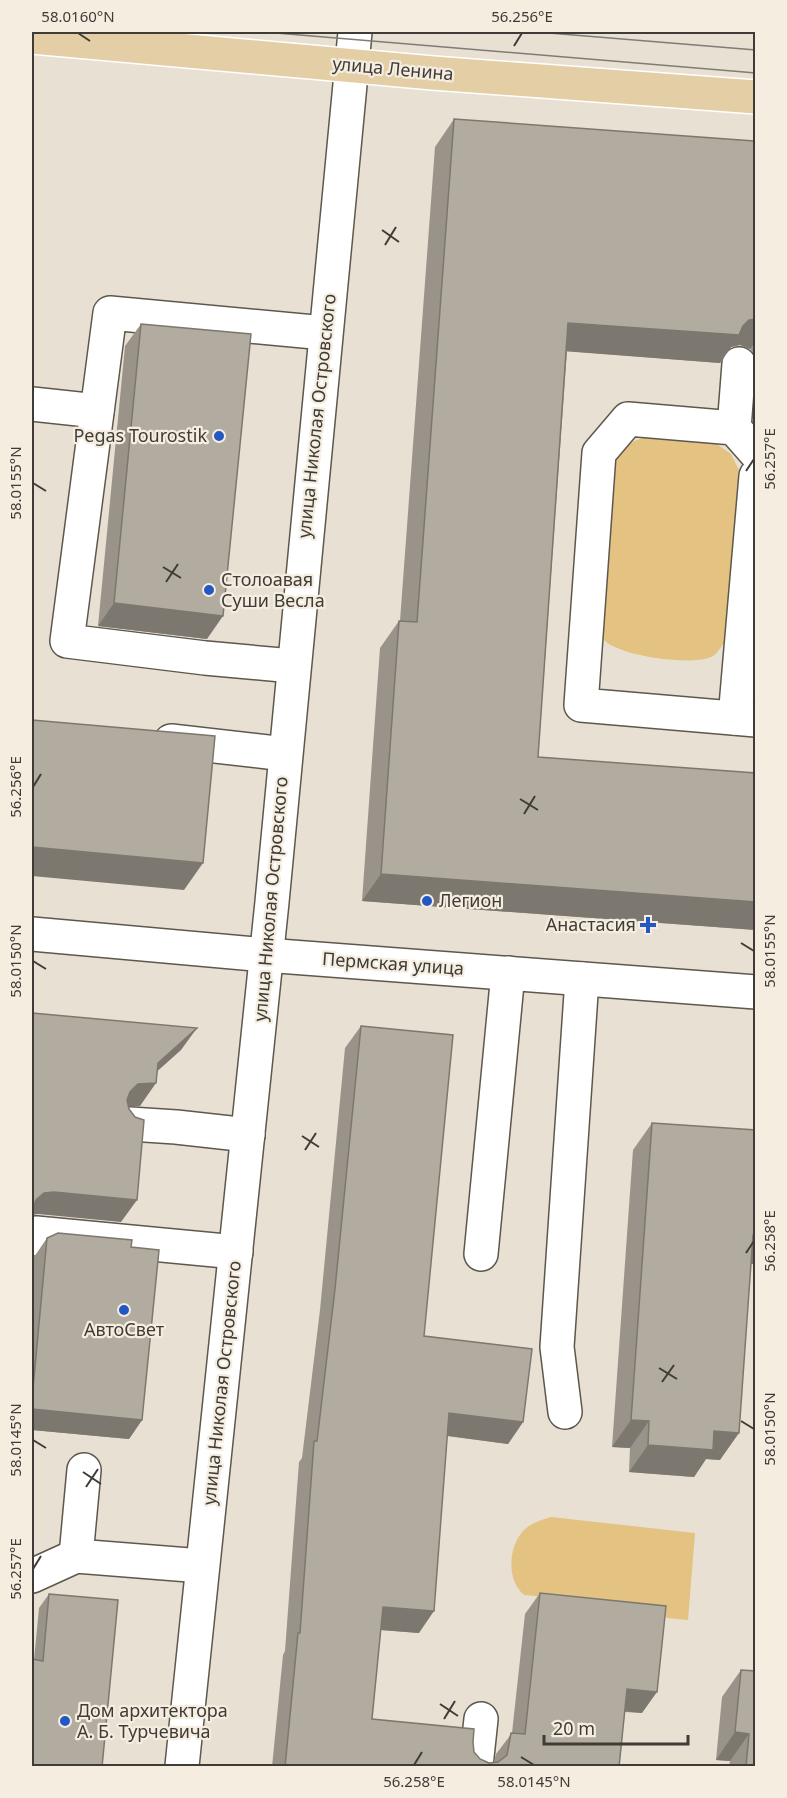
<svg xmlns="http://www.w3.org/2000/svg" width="787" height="1798" font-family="'Noto Sans',sans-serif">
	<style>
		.green { fill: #e4c282 }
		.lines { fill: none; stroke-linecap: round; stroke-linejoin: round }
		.minor-casing { stroke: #5e574c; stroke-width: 36 }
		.major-casing { stroke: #fff; stroke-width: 36 }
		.minor { stroke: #fff; stroke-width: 33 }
		.major { stroke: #e3cea5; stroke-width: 33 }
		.tram { stroke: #807b73; stroke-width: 1.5 }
		.wall { fill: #999389 }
		.shaded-wall { fill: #7d786f }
		.building { fill: #b2ab9f; stroke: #7d786f; stroke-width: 1.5 }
		.ticks { fill: none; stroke: #3f3c37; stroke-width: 2 }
		.poi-dot { fill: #2257c4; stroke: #f5ede0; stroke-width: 2 }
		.labels { text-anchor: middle; stroke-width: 4.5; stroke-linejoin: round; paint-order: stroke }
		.street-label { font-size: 18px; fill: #3f3c37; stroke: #f5ede0 }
		.poi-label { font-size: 18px; fill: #3f3c37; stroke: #f5ede0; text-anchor: start }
		.neatline { fill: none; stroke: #3f3c37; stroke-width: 2 }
		.ticks-label { font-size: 15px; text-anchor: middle; fill: #3f3c37 }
	</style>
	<rect width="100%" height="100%" fill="#e7e0d3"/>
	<g class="green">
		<path d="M646,437l68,5 17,12 8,16 -14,172c-4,4 -7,11 -12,14 -19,11 -92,0 -108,-15 -4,-4 -5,-12 -7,-17l16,-165 20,-18z"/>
		<path d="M551,1517l144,16 -7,87 -21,-2 -10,-11 -133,-12c-18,-15 -16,-50 1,-66 8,-7 17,-9 26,-12z"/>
	</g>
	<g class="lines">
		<g class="minor-casing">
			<g id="minor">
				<polyline points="32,404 97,411"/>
				<polyline points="734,428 739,364"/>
				<polyline points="756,453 734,428 628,419 599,453 581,705 756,720"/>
				<polyline points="293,666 205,658 67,641 110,313 325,333"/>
				<polyline points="735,718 756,476"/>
				<polyline points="171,741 285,754"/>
				<polyline points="32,934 265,955 756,992"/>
				<polyline points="130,1124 176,1127 248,1135"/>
				<polyline points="32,1239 36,1233 236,1252"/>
				<polyline points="481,1254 508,973"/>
				<polyline points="565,1412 557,1347 582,979"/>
				<polyline points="76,1556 84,1470"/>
				<polyline points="32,1576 76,1556 202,1566"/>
				<polyline points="182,1766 272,902 355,32"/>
				<polyline points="476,1766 481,1719"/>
			</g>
		</g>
		<g class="major-casing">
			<polyline id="major" points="32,37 433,73 756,97"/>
		</g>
		<use href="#minor" class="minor"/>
		<use href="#major" class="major"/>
		<g class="tram">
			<polyline points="264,32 756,73"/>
			<polyline points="537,32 756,50"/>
		</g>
	</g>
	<g class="wall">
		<polygon points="454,119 756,149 756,356 750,349 740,345 731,347 720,363 567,351 538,757 756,773 756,930 362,901 380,648 399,621 400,621 435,147"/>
		<polygon points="141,324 207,639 98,626 125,346"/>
		<polygon points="361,1026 424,1336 523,1422 508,1444 447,1436 419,1633 381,1630 372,1719 473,1742 474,1752 480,1759 489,1763 494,1762 496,1754 512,1733 525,1614 540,1593 642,1713 625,1712 619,1767 272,1767 283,1655 285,1651 299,1462 302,1458 320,1310 345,1048"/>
		<polygon points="652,1123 756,1264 751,1264 720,1460 706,1459 694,1477 629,1472 630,1448 612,1447 633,1150"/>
		<polygon points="47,1238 131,1247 142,1420 129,1439 32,1430 32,1280 34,1257"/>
		<polygon points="49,1594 102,1767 34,1660 39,1608"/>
		<polygon points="741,1670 756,1767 729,1767 730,1761 716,1760 722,1697"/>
	</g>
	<g class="shaded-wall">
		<polygon points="756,319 756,341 750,349 740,345 731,347 720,363 549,350 568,323 743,326 749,320"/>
		<polygon points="114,603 223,616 207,639 98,626"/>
		<polygon points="32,847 203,863 184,890 32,876"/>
		<polygon points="381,874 756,902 756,930 362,901"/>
		<polygon points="197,1028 181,1050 143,1084 156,1083 140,1106 122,1107 130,1092 158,1063"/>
		<polygon points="54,1192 137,1200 121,1222 38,1214 32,1215 32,1207 36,1200 44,1193"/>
		<polygon points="753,1235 756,1235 756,1264 734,1262"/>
		<polygon points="32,1409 142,1420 129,1439 32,1430"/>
		<polygon points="449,1413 523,1422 508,1444 434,1434"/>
		<polygon points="631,1420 649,1421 630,1448 612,1447"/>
		<polygon points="714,1431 739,1433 720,1460 706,1459 694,1477 629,1472 648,1445"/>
		<polygon points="383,1607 434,1611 419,1633 368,1629"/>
		<polygon points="627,1689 657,1692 642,1713 612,1710"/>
		<polygon points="735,1732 749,1734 730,1761 716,1760"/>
	</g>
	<g class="building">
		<polygon points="454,119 754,141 756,149 756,319 749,320 743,326 739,335 568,323 538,757 756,773 756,902 381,874 399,621 417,622"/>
		<polygon points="141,324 251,334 223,616 114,603"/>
		<polygon points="32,720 215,736 203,863 32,847"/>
		<polygon points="32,1013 197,1028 158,1063 156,1083 138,1084 130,1092 127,1100 129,1109 135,1117 144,1120 137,1200 54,1192 44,1193 36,1200 32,1210"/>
		<polygon points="361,1026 453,1035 424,1336 532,1349 523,1422 449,1413 434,1611 383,1607 372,1719 474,1729 473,1742 474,1752 480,1759 489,1763 498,1762 507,1755 511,1733 525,1734 540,1593 666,1606 657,1692 627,1689 619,1767 285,1767 298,1633 300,1633 314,1441 317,1441 335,1289"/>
		<polygon points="652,1123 756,1130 756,1235 753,1235 739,1433 714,1431 713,1450 648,1445 649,1421 631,1420"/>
		<polygon points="58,1233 132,1240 131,1247 159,1250 142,1420 32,1409 32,1399 47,1238"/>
		<polygon points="49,1594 118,1600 102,1767 32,1767 32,1659 43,1661"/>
		<polygon points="741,1670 756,1671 756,1767 746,1767 749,1734 735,1732"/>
	</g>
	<path class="ticks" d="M78,33l12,8M514,46l8,-13M382,230l17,12M385,245l11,-18M746,471l8,-12M33,483l13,8M163,567l18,11M166,582l12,-18M33,787l8,-13M520,799l18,11M524,814l11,-18M741,943l13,8M33,961l13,8M302,1136l17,11M305,1150l11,-17M746,1253l8,-12M659,1368l18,11M662,1382l12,-17M741,1421l13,8M33,1440l13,8M83,1472l18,12M86,1487l12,-18M33,1569l8,-13M440,1704l18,12M444,1719l11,-18M521,1757l13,8M414,1765l8,-13"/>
	<g class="poi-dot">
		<circle cx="219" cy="436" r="6"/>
		<circle cx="209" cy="590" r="6"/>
		<circle cx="427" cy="901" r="6"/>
		<path d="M645 916h6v6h6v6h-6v6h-6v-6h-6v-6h6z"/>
		<circle cx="124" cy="1310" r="6"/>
		<circle cx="65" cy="1721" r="6"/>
	</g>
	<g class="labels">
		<g class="street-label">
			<text transform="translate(393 69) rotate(5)" y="6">улица Ленина</text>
			<text transform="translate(317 416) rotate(-84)" y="6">улица Николая Островского</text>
			<text transform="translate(271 899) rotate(-85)" y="6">улица Николая Островского</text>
			<text transform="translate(393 964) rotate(4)" y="6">Пермская улица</text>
			<text transform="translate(222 1383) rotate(-84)" y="6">улица Николая Островского</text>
		</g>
		<g class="poi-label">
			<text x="207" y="442" text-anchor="end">Pegas Tourostik</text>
			<text x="221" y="586">Столоавая<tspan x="221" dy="21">Суши Весла</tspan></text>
			<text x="439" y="907">Легион</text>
			<text x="636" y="931" text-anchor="end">Анастасия</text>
			<text x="124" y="1336" text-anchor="middle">АвтоСвет</text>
			<text x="77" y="1717">Дом архитектора<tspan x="77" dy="21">А. Б. Турчевича</tspan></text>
		</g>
	</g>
	<rect width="787" height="1798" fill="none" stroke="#f5ede0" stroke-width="66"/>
	<path d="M544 1735v9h144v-9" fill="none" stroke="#3f3c37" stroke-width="3"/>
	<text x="553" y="1735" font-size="18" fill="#3f3c37" stroke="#f5ede0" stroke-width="4.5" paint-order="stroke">20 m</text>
	<rect x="33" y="33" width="721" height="1732" class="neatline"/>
	<g class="ticks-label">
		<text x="78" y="22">58.0160°N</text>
		<text x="522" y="22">56.256°E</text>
		<text transform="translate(770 459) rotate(-90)" y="5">56.257°E</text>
		<text transform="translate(16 483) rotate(-90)" y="5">58.0155°N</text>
		<text transform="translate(16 787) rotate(-90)" y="5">56.256°E</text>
		<text transform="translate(770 951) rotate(-90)" y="5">58.0155°N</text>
		<text transform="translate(16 961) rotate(-90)" y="5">58.0150°N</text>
		<text transform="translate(770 1241) rotate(-90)" y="5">56.258°E</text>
		<text transform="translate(770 1429) rotate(-90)" y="5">58.0150°N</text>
		<text transform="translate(16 1440) rotate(-90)" y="5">58.0145°N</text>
		<text transform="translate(16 1569) rotate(-90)" y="5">56.257°E</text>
		<text x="414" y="1787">56.258°E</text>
		<text x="534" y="1787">58.0145°N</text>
	</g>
</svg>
